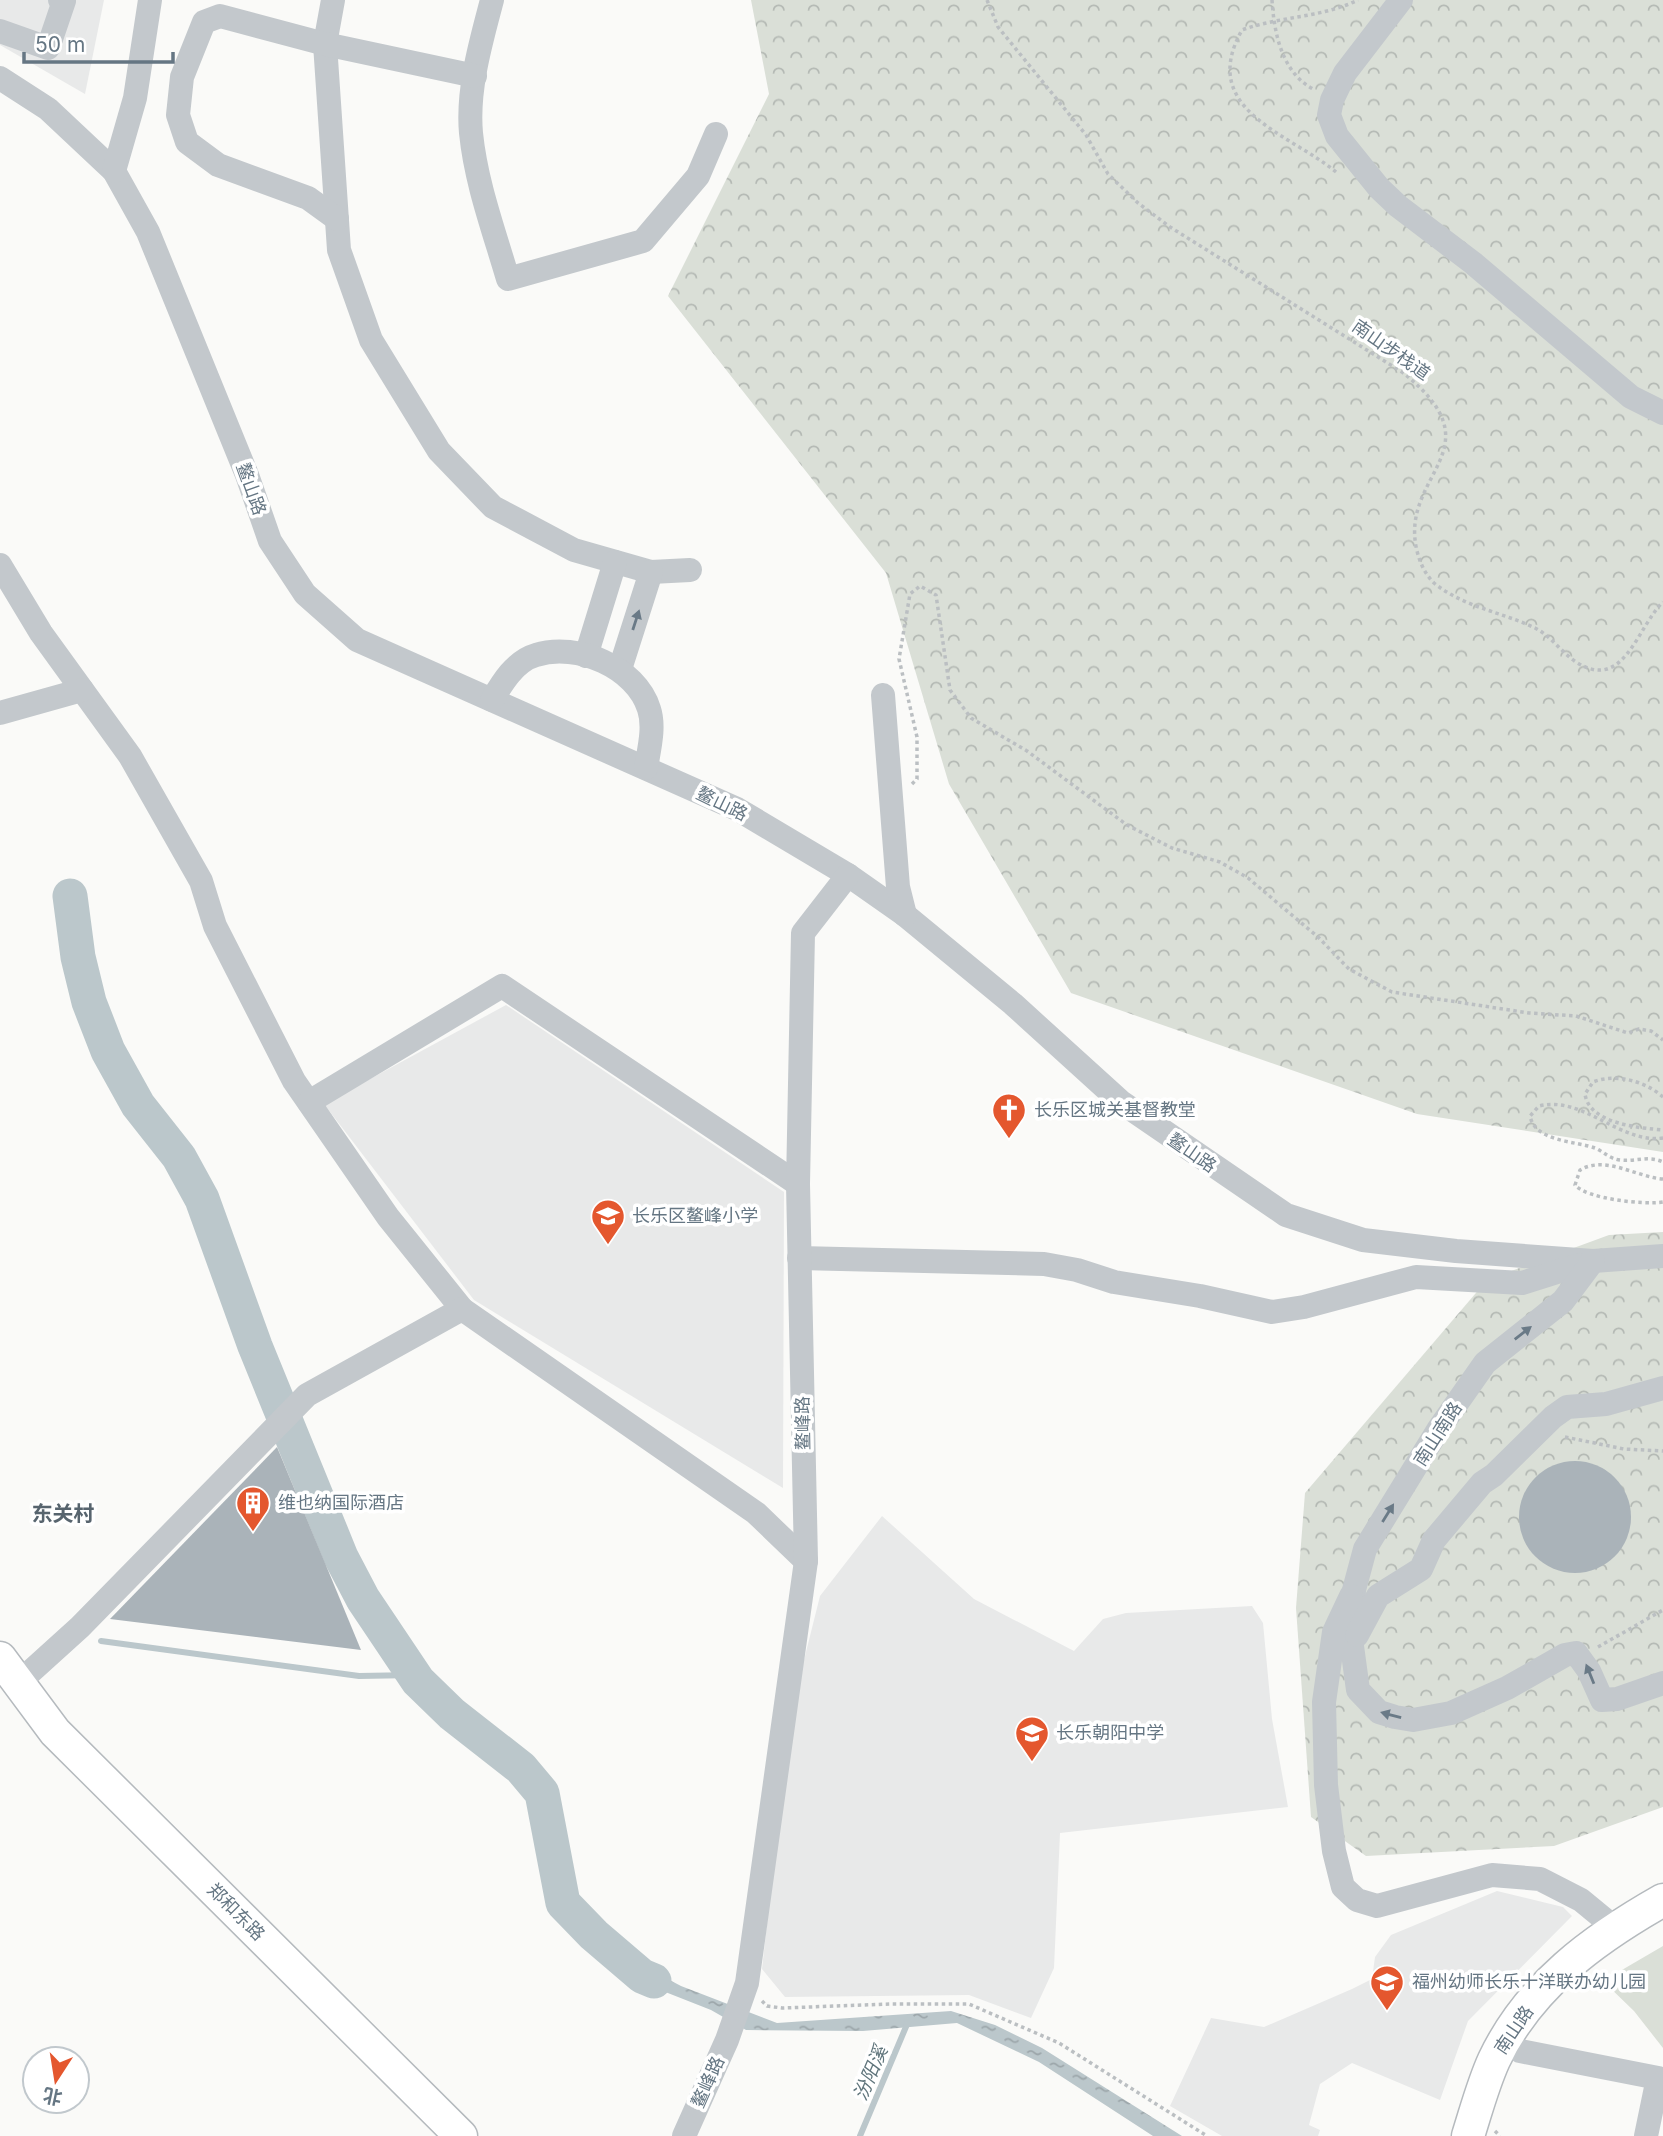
<svg xmlns="http://www.w3.org/2000/svg" width="1663" height="2136" font-family="Inter,'Noto Sans SC',sans-serif">
	<style>
		.built { fill: #e8e9e9 }
		.forest { fill: url(#forest-crowns) }
		.park { fill: #dadfd7 }
		.water { fill: url(#water-ripples) }
		.lines { fill: none; stroke-linecap: round; stroke-linejoin: round }
		.stream { stroke: #bbc7cb; stroke-width: 6 }
		.river { stroke: #bbc7cb; stroke-width: 35 }
		.building { fill: #aab3b9 }
		.major-casing { stroke: #b5babe; stroke-width: 35 }
		.path { stroke: #bbbfc2; stroke-width: 3.5; stroke-dasharray: 3.5 3.5; stroke-linecap: butt }
		.minor { stroke: #c3c8cc; stroke-width: 24 }
		.major { stroke: #fff; stroke-width: 32 }
		.oneway { fill: #6a7a87 }
		.labels { text-anchor: middle; stroke-width: 7; stroke-linejoin: round; paint-order: stroke }
		.street-label { font-size: 18px; fill: #657683; stroke: #fff }
		.poi-label { font-size: 18px; fill: #657683; stroke: #fff; text-anchor: start }
		.water-label { font-size: 19px; font-style: italic; fill: #60757c; stroke: #fff }
		.quarter-label { font-size: 21px; font-weight: bold; fill: #57646e; stroke: #fff }
	</style>
	<defs>
		<pattern id="forest-crowns" width="20" height="18" patternUnits="userSpaceOnUse" patternTransform="scale(1.75)"><rect width="20" height="18" fill="#dadfd7"/><path d="M2 6a3 3 0 1 1 6 0M12 15a3 3 0 1 1 6 0" fill="none" stroke="#b4b9b4"/></pattern>
		<pattern id="water-ripples" width="26" height="14" patternUnits="userSpaceOnUse" patternTransform="scale(1.75)"><rect width="26" height="14" fill="#bbc7cb"/><path d="M2 4q2-2 4 0t4 0M15 11q2-2 4 0t4 0" fill="none" stroke="#9ca6aa"/></pattern>
	</defs>
	<rect width="100%" height="100%" fill="#fafaf8"/>
	<g class="built">
		<polygon points="0,0 104,0 85,94 0,45"/>
		<polygon points="506,1005 784,1192 783,1488 474,1300 324,1104"/>
		<polygon points="882,1516 974,1599 1074,1651 1103,1619 1126,1613 1252,1606 1263,1623 1272,1719 1288,1807 1060,1833 1054,1968 1031,2018 969,1995 785,1997 762,1969 790,1716 820,1596"/>
		<polygon points="1497,1891 1563,1907 1572,1916 1468,2021 1440,2100 1352,2063 1320,2084 1309,2125 1320,2130 1318,2136 1222,2136 1170,2106 1211,2018 1264,2027 1352,1989 1372,1979 1375,1957 1391,1935"/>
	</g>
	<g class="forest">
		<polygon points="751,0 1663,0 1663,1152 1417,1114 1071,993 949,784 886,573 668,296 769,94"/>
		<polygon points="1663,1232 1663,1807 1554,1846 1366,1856 1311,1817 1296,1608 1305,1493 1487,1280 1609,1235"/>
	</g>
	<polygon class="park" points="1663,1946 1663,2048 1634,2011 1603,1981"/>
	<polygon class="water" points="620,1954 681,1986 777,2023 951,2011 995,2025 1042,2048 1182,2136 1153,2136 1039,2062 957,2023 863,2031 746,2030 711,2010 645,1984 596,1956"/>
	<g class="lines">
		<g class="stream">
			<polyline points="101,1641 359,1676 415,1675"/>
			<polyline points="860,2136 908,2022"/>
		</g>
		<polyline class="river" points="70,896 78,957 89,1002 108,1051 138,1105 179,1157 202,1199 255,1346 341,1557 363,1599 418,1681 452,1714 521,1768 542,1793 563,1903 594,1935 642,1976 654,1981"/>
	</g>
	<g class="building">
		<polygon points="277,1447 361,1650 110,1619"/>
		<circle cx="1575" cy="1517" r="56"/>
	</g>
	<g class="lines">
		<g class="major-casing">
			<g id="major">
				<polyline points="0,1658 55,1732 461,2136"/>
				<path d="M1468,2136c8,-25 15,-52 26,-76 35,-74 100,-121 169,-160"/>
			</g>
		</g>
		<g class="path">
			<path d="M987,0l11,27 88,108 22,39 30,29 32,24 232,145c99,78 -4,101 15,179 3,12 8,23 17,32 29,24 68,29 101,45 16,8 26,24 41,34 48,31 61,-35 87,-60"/>
			<path d="M1272,0c2,33 10,74 43,90"/>
			<path d="M1336,172c-47,-39 -139,-62 -94,-142 38,-14 79,-12 116,-30"/>
			<polyline points="912,784 917,779 917,737 899,659 910,594 920,586 936,595 950,690 971,718 1027,751 1127,825 1172,848 1220,862 1248,878 1318,937 1349,969 1392,992 1529,1013 1576,1016 1628,1033 1639,1029 1651,1031 1663,1040"/>
			<path d="M1663,1097c-18,-16 -47,-24 -70,-15l-8,12c4,30 55,34 78,36"/>
			<path d="M1663,1138c-43,6 -80,-43 -124,-32l-9,10c5,26 46,25 65,32 9,4 15,11 25,12 15,2 28,-5 43,2"/>
			<path d="M1663,1179c-27,-2 -57,-24 -83,-9l-5,15c12,14 69,20 88,17"/>
			<polyline points="1565,1437 1624,1449 1663,1451"/>
			<polyline points="1598,1647 1663,1610"/>
			<polyline points="762,2001 767,2006 782,2008 890,2004 969,2004 1059,2043 1207,2136"/>
			<polyline points="1495,2131 1500,2136"/>
		</g>
		<g class="minor">
			<polyline points="333,0 325,44 339,250 371,340 439,451 493,507 574,550 651,572 690,570"/>
			<path d="M492,0c-11,42 -25,89 -21,133 5,50 23,98 37,146l135,-38 55,-65 18,-42"/>
			<polyline points="1401,0 1345,73 1332,100 1329,115 1337,136 1379,188 1398,206 1473,263 1631,397 1663,413"/>
			<polyline points="0,31 48,48 64,1 60,0"/>
			<polyline points="0,78 48,109 114,171 148,232 247,475 270,541 305,594 357,640 737,809 848,875 905,915 1013,1004 1121,1102 1286,1215 1363,1240 1456,1251 1593,1261 1663,1256"/>
			<polyline points="114,171 135,98 150,0"/>
			<polyline points="337,219 308,198 218,165 187,142 178,115 182,77 204,22 220,16 325,44 475,76"/>
			<polyline points="0,565 41,633 130,756 201,881 215,926 294,1081 388,1217 462,1309"/>
			<polyline points="586,656 615,562"/>
			<polyline points="620,669 651,572"/>
			<polyline points="883,695 898,887 905,915"/>
			<path d="M492,700c10,-17 23,-39 44,-45 41,-13 100,12 113,54 6,18 0,40 -3,59"/>
			<polyline points="0,713 82,690"/>
			<polyline points="309,1102 502,986 798,1184"/>
			<polyline points="799,1258 1044,1264 1077,1270 1114,1282 1200,1296 1272,1312 1304,1307 1416,1277 1522,1283 1579,1265"/>
			<polyline points="1593,1261 1563,1301 1485,1363 1438,1430 1365,1549 1354,1590 1352,1646 1358,1690 1379,1712 1395,1717 1413,1720 1451,1713 1507,1688 1565,1655 1576,1653 1589,1671 1602,1700 1617,1699 1663,1683"/>
			<polyline points="1351,1596 1334,1632 1324,1702 1326,1785 1334,1851 1343,1887 1357,1900 1377,1906 1492,1875 1540,1879 1581,1900 1615,1928"/>
			<polyline points="1357,1635 1378,1596 1421,1569 1434,1540 1482,1483 1494,1475 1553,1417 1567,1407 1606,1404 1663,1388"/>
			<polyline points="17,1684 80,1627 307,1395 462,1309 756,1513 806,1561"/>
			<polyline points="1520,2051 1658,2078 1646,2136"/>
			<polyline points="684,2136 727,2040 747,1983 806,1561 798,1184 803,933 848,875"/>
		</g>
		<use href="#major" class="major"/>
	</g>
	<defs><path id="oneway-solid" d="M-6-.8H1V-3.2L6.5 0L1 3.2V.8H-6Z" transform="scale(1.75)"/></defs>
	<g class="oneway">
		<use href="#oneway-solid" transform="translate(636 620) rotate(-72)"/>
		<use href="#oneway-solid" transform="translate(1523 1333) rotate(-38)"/>
		<use href="#oneway-solid" transform="translate(1388 1513) rotate(-58)"/>
		<use href="#oneway-solid" transform="translate(1590 1674) rotate(-112)"/>
		<use href="#oneway-solid" transform="translate(1391 1715) rotate(-165)"/>
	</g>
	<defs>
		<g id="church-pin" transform="scale(1.75)"><path d="M0 17L-7.5 6A9.5 9.5 0 1 1 7.5 6Z" fill="#e4572e" stroke="#fff"/><path d="M-1.2-6h2.4v3.5h3.3v2.4h-3.3V6h-2.4V-.1h-3.3v-2.4h3.3Z" fill="#fff"/></g>
		<g id="school-pin" transform="scale(1.75)"><path d="M0 17L-7.5 6A9.5 9.5 0 1 1 7.5 6Z" fill="#e4572e" stroke="#fff"/><path d="M0-5L7-2L0 1L-7-2ZM-4 1L0 2.5L4 1V4Q0 6-4 4Z" fill="#fff"/></g>
		<g id="building-pin" transform="scale(1.75)"><path d="M0 17L-7.5 6A9.5 9.5 0 1 1 7.5 6Z" fill="#e4572e" stroke="#fff"/><path d="M-4-6H4V6H1V3H-1V6H-4ZM-2.5-4.3h1.7v1.8h-1.7ZM.8-4.3h1.7v1.8H.8ZM-2.5-1h1.7V.8h-1.7ZM.8-1h1.7V.8H.8Z" fill="#fff"/></g>
	</defs>
	<g fill-rule="evenodd">
		<use href="#church-pin" x="1009" y="1110"/>
		<use href="#school-pin" x="608" y="1216"/>
		<use href="#building-pin" x="253" y="1503"/>
		<use href="#school-pin" x="1032" y="1733"/>
		<use href="#school-pin" x="1387" y="1982"/>
	</g>
	<g class="labels">
		<g class="street-label">
			<text transform="translate(1391 350) rotate(35)" y="6">南山步栈道</text>
			<text transform="translate(251 489) rotate(70)" y="6">鳌山路</text>
			<text transform="translate(722 804) rotate(26)" y="6">鳌山路</text>
			<text transform="translate(1192 1153) rotate(35)" y="6">鳌山路</text>
			<text transform="translate(803 1423) rotate(-91)" y="6">鳌峰路</text>
			<text transform="translate(1438 1434) rotate(-57)" y="6">南山南路</text>
			<text transform="translate(236 1912) rotate(45)" y="6">郑和东路</text>
			<text transform="translate(1514 2030) rotate(-56)" y="6">南山路</text>
			<text transform="translate(708 2082) rotate(-66)" y="6">鳌峰路</text>
		</g>
		<g class="poi-label">
			<text x="1034" y="1116">长乐区城关基督教堂</text>
			<text x="632" y="1222">长乐区鳌峰小学</text>
			<text x="278" y="1509">维也纳国际酒店</text>
			<text x="1056" y="1739">长乐朝阳中学</text>
			<text x="1412" y="1988">福州幼师长乐十洋联办幼儿园</text>
		</g>
		<g class="water-label">
			<text transform="translate(870 2073) rotate(-67)" y="7">汾阳溪</text>
		</g>
		<g class="quarter-label">
			<text x="63" y="1521">东关村</text>
		</g>
	</g>
	<g transform="translate(56 2080) rotate(192)"><circle r="33" fill="#ffffff" stroke="#c1c8cd" stroke-width="2"/>
	<path d="M0-5L12 26L0 18L-12 26Z" fill="#e4572e"/>
	<text y="-10" font-size="19" font-weight="bold" text-anchor="middle" fill="#657683">北</text>
	</g>
	<path d="M24 52v10h149v-10" fill="none" stroke="#657683" stroke-width="3.5"/>
	<text x="35" y="52" font-size="21" fill="#657683" stroke="#ffffff" stroke-width="5" paint-order="stroke">50 m</text>
</svg>
